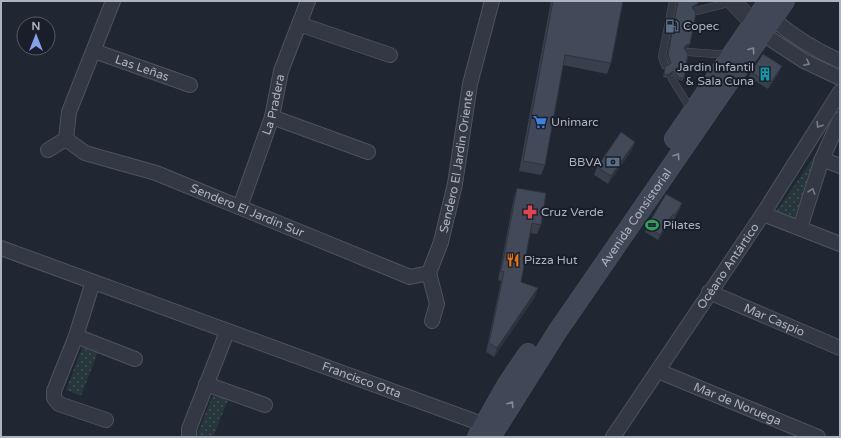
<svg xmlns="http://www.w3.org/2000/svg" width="841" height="438" font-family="'Varela Round',sans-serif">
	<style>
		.grass { fill: url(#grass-dots) }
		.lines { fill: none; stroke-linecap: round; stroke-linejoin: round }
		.service-casing { stroke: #4e535f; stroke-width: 8 }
		.minor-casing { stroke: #4e535f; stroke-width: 16 }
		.tertiary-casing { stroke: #4e535f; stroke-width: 18 }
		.secondary-casing { stroke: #4e535f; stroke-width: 20 }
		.service { stroke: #343844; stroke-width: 7 }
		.minor { stroke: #343844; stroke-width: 14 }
		.tertiary { stroke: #343844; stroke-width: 17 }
		.secondary { stroke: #424757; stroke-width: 19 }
		.wall { fill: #393f4c }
		.shaded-wall { fill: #2e333e }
		.building { fill: #424958; stroke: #2e333e }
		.oneway { stroke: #838897 }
		.oneway2 { stroke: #777c89 }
		.labels { text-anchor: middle; stroke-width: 4; stroke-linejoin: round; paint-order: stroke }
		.poi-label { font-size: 12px; fill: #aeb3c1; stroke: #191e29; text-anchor: start }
		.street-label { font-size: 12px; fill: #aeb3c1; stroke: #191e29 }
	</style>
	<defs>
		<pattern id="grass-dots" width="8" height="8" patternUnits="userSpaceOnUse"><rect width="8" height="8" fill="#273639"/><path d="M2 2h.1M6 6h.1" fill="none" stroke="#445154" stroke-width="1.8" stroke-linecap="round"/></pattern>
	</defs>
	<rect width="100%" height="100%" fill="#212633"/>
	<g class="grass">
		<polygon points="823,144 794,218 776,212"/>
		<polygon points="83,346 98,352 81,396 66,390"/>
		<polygon points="213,395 228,400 213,437 196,437"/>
	</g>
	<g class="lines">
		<g class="service-casing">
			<g id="service">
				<polyline points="696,11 732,2"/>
				<polyline points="688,52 730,55"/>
				<polyline points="665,65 662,57 673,1"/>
				<polyline points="672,79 692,111"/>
			</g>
		</g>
		<g class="minor-casing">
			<g id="minor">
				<path d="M773,19c21,18 42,31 67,42"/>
				<polyline points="299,24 390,55"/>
				<polyline points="763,34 804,61 840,78"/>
				<path id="s1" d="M94,51l96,34"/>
				<polyline points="272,117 368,152"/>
				<path id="s2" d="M66,139l19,14 71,20 254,104 19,-4"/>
				<polyline points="48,150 66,139 69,112 113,1"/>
				<polyline points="822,159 840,166"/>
				<path id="s3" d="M240,207l32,-90 9,-46 27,-70"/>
				<polyline points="763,214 840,244"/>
				<polyline points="800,228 822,159 840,119"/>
				<path id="s4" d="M1,248l492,180"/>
				<polyline points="91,282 91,288 76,336 54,391 54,398 59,404 106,420"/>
				<path id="s5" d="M709,292l131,56"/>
				<path id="s6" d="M432,321l5,-17 -8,-31 12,-31 14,-58 15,-100 22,-83"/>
				<polyline points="76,336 135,359"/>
				<path id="s7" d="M658,371l160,66"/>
				<polyline points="206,384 265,405"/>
				<polyline points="189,437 189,429 227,332"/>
				<path id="s8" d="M613,437l150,-223 77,-122"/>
			</g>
		</g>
		<g class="tertiary-casing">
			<polyline id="tertiary" points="732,1 762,32"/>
		</g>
		<g class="secondary-casing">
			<g id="secondary">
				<polyline points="674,139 768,1"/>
				<polyline points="477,437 507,384 528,353"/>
				<path id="s9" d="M491,437l66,-105 228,-331"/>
			</g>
		</g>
		<use href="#service" class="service"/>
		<use href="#minor" class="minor"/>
		<use href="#tertiary" class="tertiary"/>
		<use href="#secondary" class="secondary"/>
	</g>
	<g class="wall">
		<polygon points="551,1 623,1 611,63 607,74 563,65 545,165 541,175 519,171"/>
		<polygon points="677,1 698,1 697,6 693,9 689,47 685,48 685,49 684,78 682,81 679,80 672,74 667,78 663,77 665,67 669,64 667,57"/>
		<polygon points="780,71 768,89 749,77 751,72"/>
		<polygon points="632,150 608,184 594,175 597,167"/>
		<polygon points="517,188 541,225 537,234 530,233 521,282 538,288 535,297 494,357 486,352 501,281 498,280 514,197"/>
		<polygon points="682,203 680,209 673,221 671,220 658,240 645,232 647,226"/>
	</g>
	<g class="shaded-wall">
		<polygon points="698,3 697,6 691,10 692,7"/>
		<polygon points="690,44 689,47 685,48 683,51 686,45"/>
		<polygon points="782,66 780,71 768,89 770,84"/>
		<polygon points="673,71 672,74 667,78 668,75"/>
		<polygon points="635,142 632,150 608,184 611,176"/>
		<polygon points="682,203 680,209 673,221 675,215"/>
		<polygon points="673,214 671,220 658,240 660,235"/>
		<polygon points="538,288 535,297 494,357 497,348"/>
	</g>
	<g class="building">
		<polygon points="553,1 623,1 611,63 565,55 545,165 523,161"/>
		<polygon points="678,1 698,1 698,3 692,7 696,13 690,44 686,45 684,48 688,54 684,78 680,78 673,71 668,75 664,74 665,67 671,63 668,54"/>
		<polygon points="763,54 782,66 770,84 751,72"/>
		<polygon points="621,132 635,142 611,176 597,167"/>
		<polygon points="517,188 546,193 541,225 532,223 521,282 538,288 497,348 489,343 504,272 501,271"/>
		<polygon points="666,194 682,203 675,215 673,214 660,235 647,226"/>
	</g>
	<defs><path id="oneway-chevron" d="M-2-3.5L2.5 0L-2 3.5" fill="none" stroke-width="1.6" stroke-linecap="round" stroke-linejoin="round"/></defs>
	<g class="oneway">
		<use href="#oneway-chevron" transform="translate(752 50) rotate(-54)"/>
		<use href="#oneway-chevron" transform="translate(677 156) rotate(-56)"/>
		<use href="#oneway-chevron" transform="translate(511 404) rotate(-58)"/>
	</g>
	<g class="oneway2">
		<use href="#oneway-chevron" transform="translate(807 63) rotate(27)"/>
		<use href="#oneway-chevron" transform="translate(819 125) rotate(122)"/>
		<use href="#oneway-chevron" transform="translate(812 191) rotate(-72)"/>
	</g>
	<defs>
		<g id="fuel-bare" transform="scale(1.08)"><path d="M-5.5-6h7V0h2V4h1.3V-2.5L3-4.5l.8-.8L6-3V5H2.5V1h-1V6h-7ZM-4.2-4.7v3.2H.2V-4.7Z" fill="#5c6f8a" stroke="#191e29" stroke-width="2.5" paint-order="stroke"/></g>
		<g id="building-bare" transform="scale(1.08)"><path d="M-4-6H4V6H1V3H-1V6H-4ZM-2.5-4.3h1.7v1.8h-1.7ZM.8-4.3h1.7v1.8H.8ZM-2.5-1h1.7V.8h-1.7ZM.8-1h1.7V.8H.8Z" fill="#0f9aa8" stroke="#191e29" stroke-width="2.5" paint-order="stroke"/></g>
		<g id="supermarket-bare" transform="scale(1.08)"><path d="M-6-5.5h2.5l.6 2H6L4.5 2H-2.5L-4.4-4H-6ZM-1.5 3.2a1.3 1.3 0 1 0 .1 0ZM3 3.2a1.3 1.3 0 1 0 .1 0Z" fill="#3f7fe0" stroke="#191e29" stroke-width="2.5" paint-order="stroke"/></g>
		<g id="bank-bare" transform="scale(1.08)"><path d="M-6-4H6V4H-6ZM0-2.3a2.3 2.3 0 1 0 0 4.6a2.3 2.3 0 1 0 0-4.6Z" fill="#5c6f8a" stroke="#191e29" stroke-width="2.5" paint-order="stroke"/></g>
		<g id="pharmacy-bare" transform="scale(1.08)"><path d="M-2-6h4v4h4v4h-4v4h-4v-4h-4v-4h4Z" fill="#e0444e" stroke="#191e29" stroke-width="2.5" paint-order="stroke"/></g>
		<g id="stadium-bare" transform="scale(1.08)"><path d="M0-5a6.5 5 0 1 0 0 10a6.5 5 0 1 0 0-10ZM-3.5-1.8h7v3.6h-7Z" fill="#2e9e5b" stroke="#191e29" stroke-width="2.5" paint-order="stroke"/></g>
		<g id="restaurant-bare" transform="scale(1.08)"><path d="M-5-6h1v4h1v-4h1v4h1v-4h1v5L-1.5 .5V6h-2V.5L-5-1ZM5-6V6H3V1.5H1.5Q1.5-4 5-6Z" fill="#e8710a" stroke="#191e29" stroke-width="2.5" paint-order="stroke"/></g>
	</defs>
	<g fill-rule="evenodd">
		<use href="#fuel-bare" x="672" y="26"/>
		<use href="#building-bare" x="765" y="74"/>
		<use href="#supermarket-bare" x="540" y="122"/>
		<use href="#bank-bare" x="613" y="162"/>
		<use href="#pharmacy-bare" x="530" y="212"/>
		<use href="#stadium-bare" x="652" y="225"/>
		<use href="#restaurant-bare" x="513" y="260"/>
	</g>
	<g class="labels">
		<g class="poi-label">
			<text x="683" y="30">Copec</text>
			<text x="754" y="71" text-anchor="end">Jardin Infantil<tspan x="754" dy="14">&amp; Sala Cuna</tspan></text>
			<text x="551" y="126">Unimarc</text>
			<text x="602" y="166" text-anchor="end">BBVA</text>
			<text x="541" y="216">Cruz Verde</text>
			<text x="663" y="229">Pilates</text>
			<text x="524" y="264">Pizza Hut</text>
		</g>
		<g class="street-label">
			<text dy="4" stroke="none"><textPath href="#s1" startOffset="51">Las Leñas</textPath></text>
			<text dy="4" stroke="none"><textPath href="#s3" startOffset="108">La Pradera</textPath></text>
			<text dy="4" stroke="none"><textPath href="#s6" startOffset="165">Sendero El Jardin Oriente</textPath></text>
			<text dy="4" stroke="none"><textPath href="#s2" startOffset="196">Sendero El Jardin Sur</textPath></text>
			<text dy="4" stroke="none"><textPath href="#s9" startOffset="263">Avenida Consistorial</textPath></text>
			<text dy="4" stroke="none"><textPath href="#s8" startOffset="206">Océano Antártico</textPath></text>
			<text dy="4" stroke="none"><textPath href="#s5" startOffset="71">Mar Caspio</textPath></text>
			<text dy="4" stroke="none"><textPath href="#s4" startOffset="384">Francisco Otta</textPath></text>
			<text dy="4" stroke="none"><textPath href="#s7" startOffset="86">Mar de Noruega</textPath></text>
		</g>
	</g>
	<rect width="841" height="438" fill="none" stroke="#aeb3c1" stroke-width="4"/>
	<g transform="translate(36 36)"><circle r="19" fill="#191e29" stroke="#555a66"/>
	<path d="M0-3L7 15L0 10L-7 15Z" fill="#87a0ed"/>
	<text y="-6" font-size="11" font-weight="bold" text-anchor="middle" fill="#aeb3c1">N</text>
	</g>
</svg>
